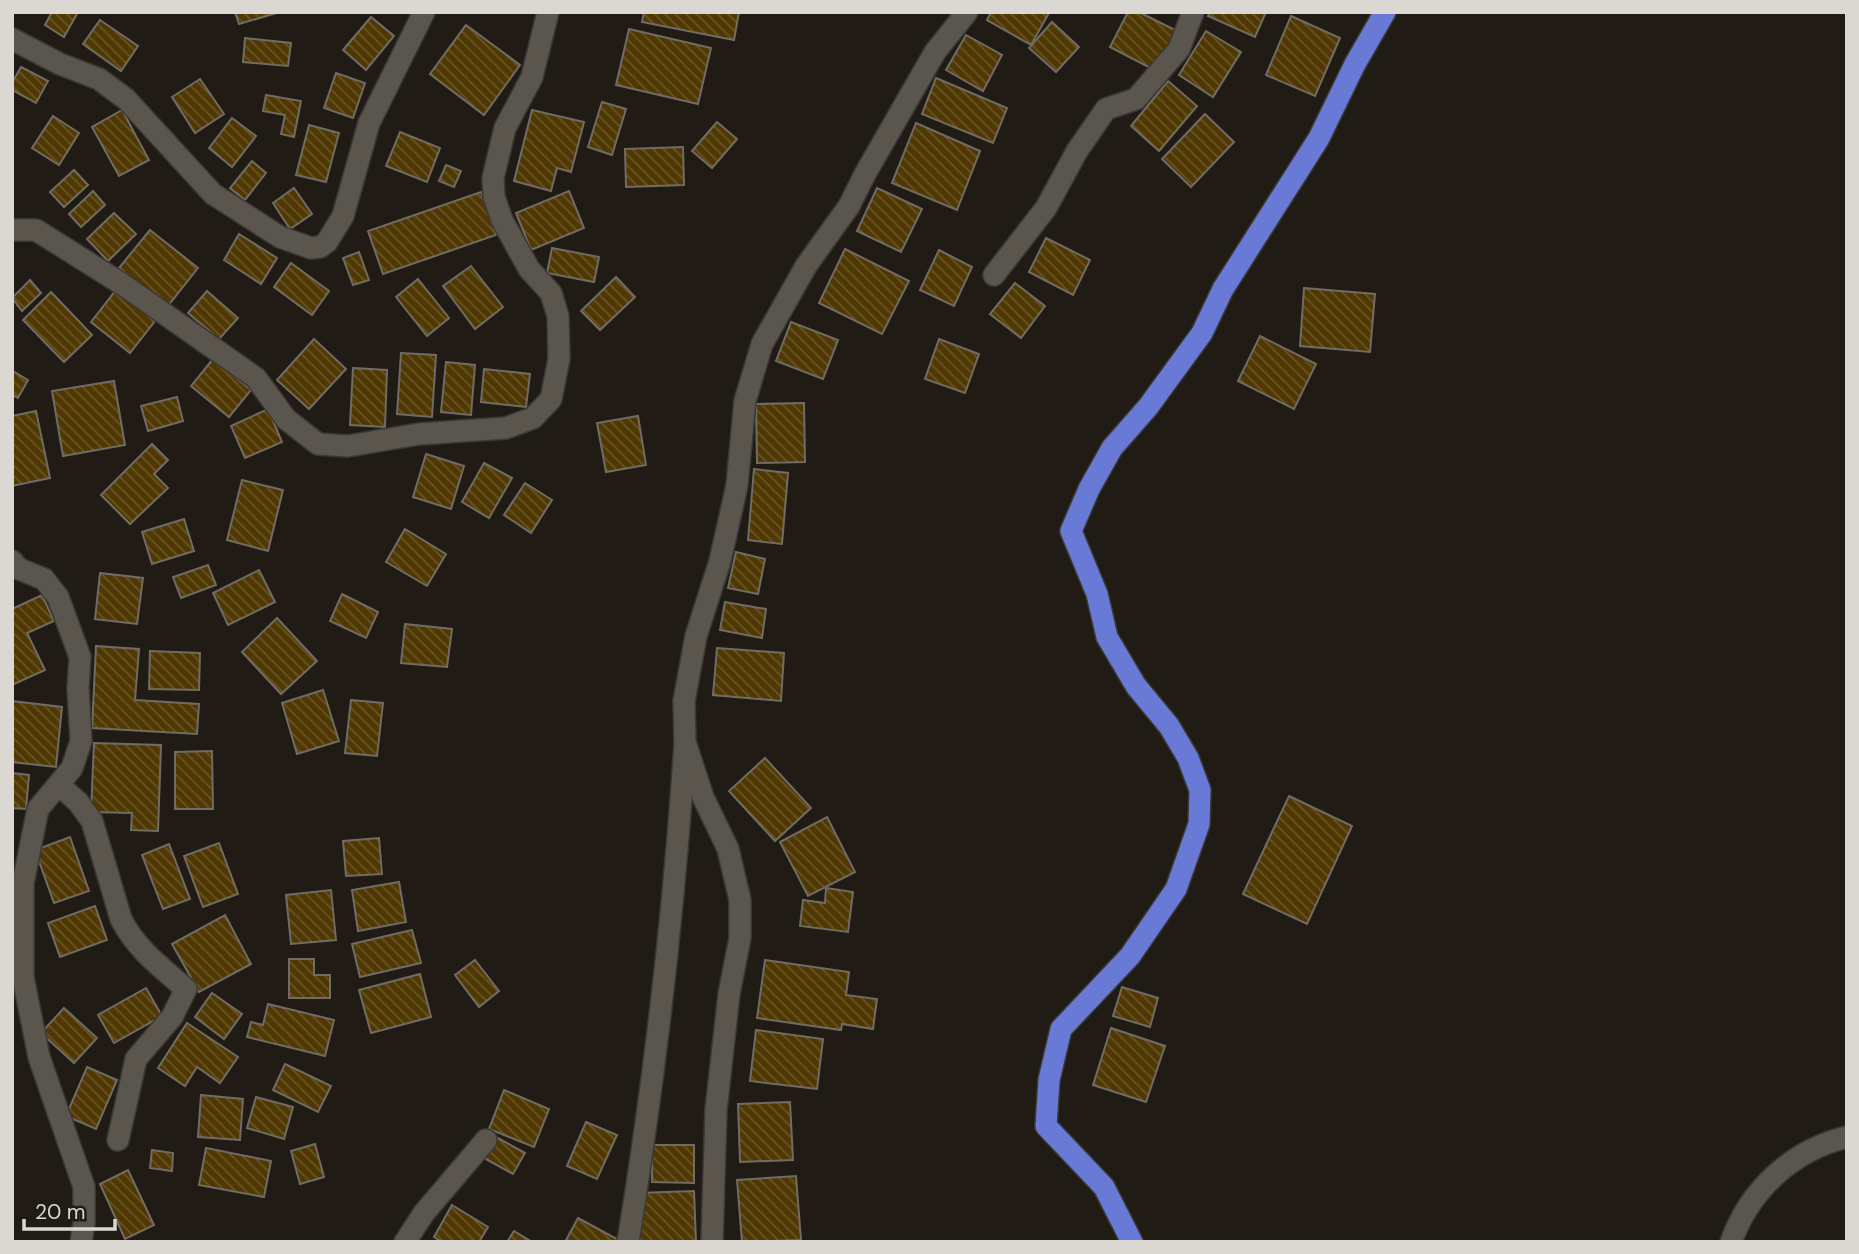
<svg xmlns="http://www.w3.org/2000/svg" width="1859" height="1254" font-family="'DM Sans',sans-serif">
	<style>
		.building { fill: url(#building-back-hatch); stroke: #716c63; stroke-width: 2 }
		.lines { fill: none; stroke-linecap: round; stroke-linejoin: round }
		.minor-casing { stroke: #3b3835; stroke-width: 24 }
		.tertiary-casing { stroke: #3b3835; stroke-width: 24 }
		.trunk-casing { stroke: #3b3835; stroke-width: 24 }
		.minor { stroke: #5a554d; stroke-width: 21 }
		.tertiary { stroke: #5a554d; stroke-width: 21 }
		.trunk { stroke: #687ad6; stroke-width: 21 }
	</style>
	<defs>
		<pattern id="building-back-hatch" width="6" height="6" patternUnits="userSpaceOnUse" patternTransform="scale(1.75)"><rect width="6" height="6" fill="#503803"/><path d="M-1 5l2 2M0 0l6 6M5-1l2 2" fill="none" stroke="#695427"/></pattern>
	</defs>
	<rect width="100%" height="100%" fill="#201c15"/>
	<g class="building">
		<polygon points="52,12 78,12 64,37 45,25"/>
		<polygon points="235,12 280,12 239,24"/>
		<polygon points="644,12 739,12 734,40 642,22"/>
		<polygon points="991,12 1048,12 1049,13 1031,45 987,20"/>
		<polygon points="1128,12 1139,12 1179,32 1158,72 1110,47"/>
		<polygon points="1210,12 1266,12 1255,37 1208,16"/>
		<polygon points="1291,16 1340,38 1315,96 1266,75"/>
		<polygon points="371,17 394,36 366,70 343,50"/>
		<polygon points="100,20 138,46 121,71 83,44"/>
		<polygon points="1052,22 1079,47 1056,72 1029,48"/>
		<polygon points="466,25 520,65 484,115 430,74"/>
		<polygon points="629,29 711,48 698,104 616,85"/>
		<polygon points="1206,31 1241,52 1213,97 1179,75"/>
		<polygon points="966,35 1002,55 983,91 946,70"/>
		<polygon points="245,38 291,43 288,66 243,62"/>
		<polygon points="21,67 48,81 36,103 12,90 12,83"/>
		<polygon points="336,73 365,83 353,118 324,108"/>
		<polygon points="936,78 1007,108 993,143 922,114"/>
		<polygon points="200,79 224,114 195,133 172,97"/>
		<polygon points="1168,81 1197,106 1159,151 1131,126"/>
		<polygon points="266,95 301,101 294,137 281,134 285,115 263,111"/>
		<polygon points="602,102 626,109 612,155 588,147"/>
		<polygon points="122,110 149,160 119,176 92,127"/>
		<polygon points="532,110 584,122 571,172 557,168 551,191 514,181"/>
		<polygon points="1205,114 1234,142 1191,187 1162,159"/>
		<polygon points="53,116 79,133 59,165 32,148"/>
		<polygon points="232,118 256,136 232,167 209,148"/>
		<polygon points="717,122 737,139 712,168 692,151"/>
		<polygon points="916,123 980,151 957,210 892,183"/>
		<polygon points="309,125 339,133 326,182 296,175"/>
		<polygon points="400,132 440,148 427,182 386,166"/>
		<polygon points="683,147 684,185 626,187 625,149"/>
		<polygon points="252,161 266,173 245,200 230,188"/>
		<polygon points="446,165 461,171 454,187 439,181"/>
		<polygon points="74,170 88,185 64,207 50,192"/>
		<polygon points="294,188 312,214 290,229 273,203"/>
		<polygon points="877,188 922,209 901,252 857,231"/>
		<polygon points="93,191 105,205 81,227 69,214"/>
		<polygon points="569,191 584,228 531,250 516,213"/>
		<polygon points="481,192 496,235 383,274 368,231"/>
		<polygon points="114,213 136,234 108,261 87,239"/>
		<polygon points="150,230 198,268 167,307 119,268"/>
		<polygon points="239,234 277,258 261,284 224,260"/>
		<polygon points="1046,238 1090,260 1073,295 1029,272"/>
		<polygon points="552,248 599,257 594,282 547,273"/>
		<polygon points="845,249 909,281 882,334 819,303"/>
		<polygon points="939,250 972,267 954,306 920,290"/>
		<polygon points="359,252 369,280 353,285 343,258"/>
		<polygon points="291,263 329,291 312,315 274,287"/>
		<polygon points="471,266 503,307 475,329 443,286"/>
		<polygon points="616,277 635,297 600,330 581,311"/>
		<polygon points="418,279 449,318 427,336 396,297"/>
		<polygon points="30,280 41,293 22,311 12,298"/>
		<polygon points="1015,283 1045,306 1021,338 990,314"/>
		<polygon points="1304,288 1375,294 1370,352 1300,346"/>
		<polygon points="116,290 155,321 130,353 91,322"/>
		<polygon points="207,291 238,318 219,339 188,313"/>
		<polygon points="51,292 92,335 64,362 23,320"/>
		<polygon points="791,322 838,340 823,379 776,361"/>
		<polygon points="1260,336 1316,364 1294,409 1238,381"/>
		<polygon points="314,339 346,369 309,409 277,380"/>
		<polygon points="939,339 979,354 965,393 925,379"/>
		<polygon points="401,353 436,355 432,417 397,414"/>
		<polygon points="213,359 251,390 229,417 191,386"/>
		<polygon points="446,362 475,365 471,415 441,412"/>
		<polygon points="353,368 387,370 385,427 350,425"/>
		<polygon points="484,369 530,374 526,407 481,402"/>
		<polygon points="13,371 28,380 18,398 12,395"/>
		<polygon points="114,381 125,445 63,456 52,391"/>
		<polygon points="177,397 183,421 148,431 141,406"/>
		<polygon points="804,403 805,462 757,463 756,404"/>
		<polygon points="268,409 282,442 245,458 231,426"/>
		<polygon points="36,411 50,478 12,486 12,416"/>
		<polygon points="638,416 646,465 606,472 597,423"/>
		<polygon points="152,444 168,460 154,474 168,488 130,524 101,495"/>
		<polygon points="426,454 464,466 451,509 413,497"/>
		<polygon points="484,463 512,478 489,518 462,502"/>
		<polygon points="754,469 788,473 782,544 748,540"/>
		<polygon points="242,480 283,490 268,551 227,540"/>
		<polygon points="525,483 552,500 531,533 504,515"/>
		<polygon points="184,519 194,551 152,564 142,532"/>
		<polygon points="405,529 446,554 427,586 386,562"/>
		<polygon points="736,552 765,559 758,594 728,588"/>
		<polygon points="208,565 216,585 181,598 173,577"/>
		<polygon points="259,570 275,602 228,625 213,593"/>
		<polygon points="100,573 143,578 137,624 95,619"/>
		<polygon points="342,594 378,612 366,638 330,621"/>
		<polygon points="42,595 54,621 27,633 45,670 12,685 12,609"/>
		<polygon points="725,602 766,609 762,638 720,630"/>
		<polygon points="277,618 317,661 281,694 242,652"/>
		<polygon points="405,624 452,629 447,667 401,663"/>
		<polygon points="96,646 139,649 135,700 199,704 197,734 92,728"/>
		<polygon points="717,648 784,653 781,701 713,695"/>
		<polygon points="150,651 200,653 199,690 149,689"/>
		<polygon points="323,690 339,741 297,754 282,703"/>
		<polygon points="351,700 383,703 377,756 345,753"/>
		<polygon points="12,701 62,707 56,767 12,762"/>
		<polygon points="94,743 161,745 158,831 131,830 132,813 91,812"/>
		<polygon points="212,751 213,809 175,809 175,752"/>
		<polygon points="765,758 811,808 775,841 729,791"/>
		<polygon points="12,773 29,775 26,809 12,808"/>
		<polygon points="1289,796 1352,826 1307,924 1243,894"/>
		<polygon points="827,817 855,872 808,896 780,842"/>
		<polygon points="70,837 89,891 54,903 35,850"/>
		<polygon points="379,838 382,874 346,876 343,841"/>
		<polygon points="219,843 238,894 203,907 184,856"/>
		<polygon points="169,844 190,899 163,909 142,855"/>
		<polygon points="399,882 406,922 358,931 352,890"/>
		<polygon points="826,888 853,892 848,932 800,926 803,900 825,903"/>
		<polygon points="331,890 336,940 291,944 286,895"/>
		<polygon points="95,906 107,940 60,957 48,923"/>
		<polygon points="225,915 251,964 199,992 172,944"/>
		<polygon points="412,930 421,963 360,977 352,944"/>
		<polygon points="289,959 314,959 314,975 330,975 330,998 289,998"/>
		<polygon points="475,960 499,991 479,1007 455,975"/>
		<polygon points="765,960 849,972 846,995 877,999 873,1029 842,1024 841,1030 757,1018"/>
		<polygon points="420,974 431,1017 371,1033 359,990"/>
		<polygon points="1122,987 1158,998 1150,1027 1113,1016"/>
		<polygon points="146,988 162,1016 114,1043 98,1015"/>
		<polygon points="212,993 242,1014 224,1039 195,1017"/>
		<polygon points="268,1004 334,1020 325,1056 247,1037 251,1022 263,1025"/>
		<polygon points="64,1008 97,1038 74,1063 41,1033"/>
		<polygon points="187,1023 238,1057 220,1083 197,1067 185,1086 158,1068"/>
		<polygon points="1111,1028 1165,1046 1146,1102 1093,1085"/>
		<polygon points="756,1030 823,1039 817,1089 750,1081"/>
		<polygon points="285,1064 331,1086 318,1112 273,1090"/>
		<polygon points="87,1067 117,1080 96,1129 66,1116"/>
		<polygon points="504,1090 549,1109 534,1147 489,1129"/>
		<polygon points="201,1095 243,1099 240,1140 198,1137"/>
		<polygon points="256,1097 293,1107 284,1139 247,1128"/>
		<polygon points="790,1102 793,1160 740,1162 738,1104"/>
		<polygon points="586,1122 617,1135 597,1179 567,1166"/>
		<polygon points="496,1137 525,1153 513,1174 484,1158"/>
		<polygon points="315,1144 324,1177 300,1184 291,1151"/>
		<polygon points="652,1145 694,1145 694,1183 652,1182"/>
		<polygon points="206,1148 271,1161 264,1197 199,1185"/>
		<polygon points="152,1150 173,1153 172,1171 150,1168"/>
		<polygon points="128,1170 154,1225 125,1239 100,1184"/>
		<polygon points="796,1176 801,1240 742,1242 737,1180"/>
		<polygon points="694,1191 696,1242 639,1242 638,1193"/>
		<polygon points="452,1205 488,1227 479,1242 442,1242 434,1237"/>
		<polygon points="578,1218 617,1239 615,1242 565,1242"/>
		<polygon points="514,1231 532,1242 507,1242"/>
	</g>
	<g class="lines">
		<g class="minor-casing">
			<g id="minor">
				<polyline points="12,39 60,64 99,79 126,99 213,194 280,237 311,248 320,247 327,242 343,216 369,123 424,12"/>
				<polyline points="12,230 36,230 122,284 256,378 286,419 318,444 348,446 419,434 506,428 533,418 551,399 559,359 558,316 551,293 529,269 502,220 494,197 493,178 505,128 532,77 548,12"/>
				<polyline points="994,275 1046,208 1077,151 1106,109 1136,99 1179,49 1193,12"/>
				<polyline points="12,561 19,569 44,579 58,597 80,657 78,688 81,741 72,768 38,809 23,883 23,977 39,1057 84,1187 84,1223 81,1242"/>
				<path d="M59,785l19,17 14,19 29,98c15,30 41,49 65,70l-14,28 -36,42 -18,81"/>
				<polyline points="405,1242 424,1213 486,1140"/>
				<path d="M628,1242c27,-165 46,-331 57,-498"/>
				<path d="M1731,1242c19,-53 62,-92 116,-105"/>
			</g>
		</g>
		<g class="tertiary-casing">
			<polyline id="tertiary" points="712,1242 716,1110 729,994 740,938 740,900 728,849 703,797 685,742 684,701 696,636 720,561 737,485 745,401 762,344 806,266 849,206 865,174 935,52 967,12"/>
		</g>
		<g class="trunk-casing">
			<polyline id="trunk" points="1132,1242 1104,1187 1046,1126 1049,1080 1061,1029 1130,956 1176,889 1199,824 1200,790 1188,758 1169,726 1136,686 1107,637 1097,594 1071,531 1089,489 1112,448 1148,407 1202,333 1223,289 1319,138 1355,64 1385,12"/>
		</g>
		<use href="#minor" class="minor"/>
		<use href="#tertiary" class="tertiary"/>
		<use href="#trunk" class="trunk"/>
	</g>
	<rect width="1859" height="1254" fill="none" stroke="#dbd8d3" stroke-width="28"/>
	<path d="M24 1219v10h91v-10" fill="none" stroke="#dbd8d3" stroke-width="3.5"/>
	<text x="35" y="1219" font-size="21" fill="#dbd8d3" stroke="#201c15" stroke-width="5" paint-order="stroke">20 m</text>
</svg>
